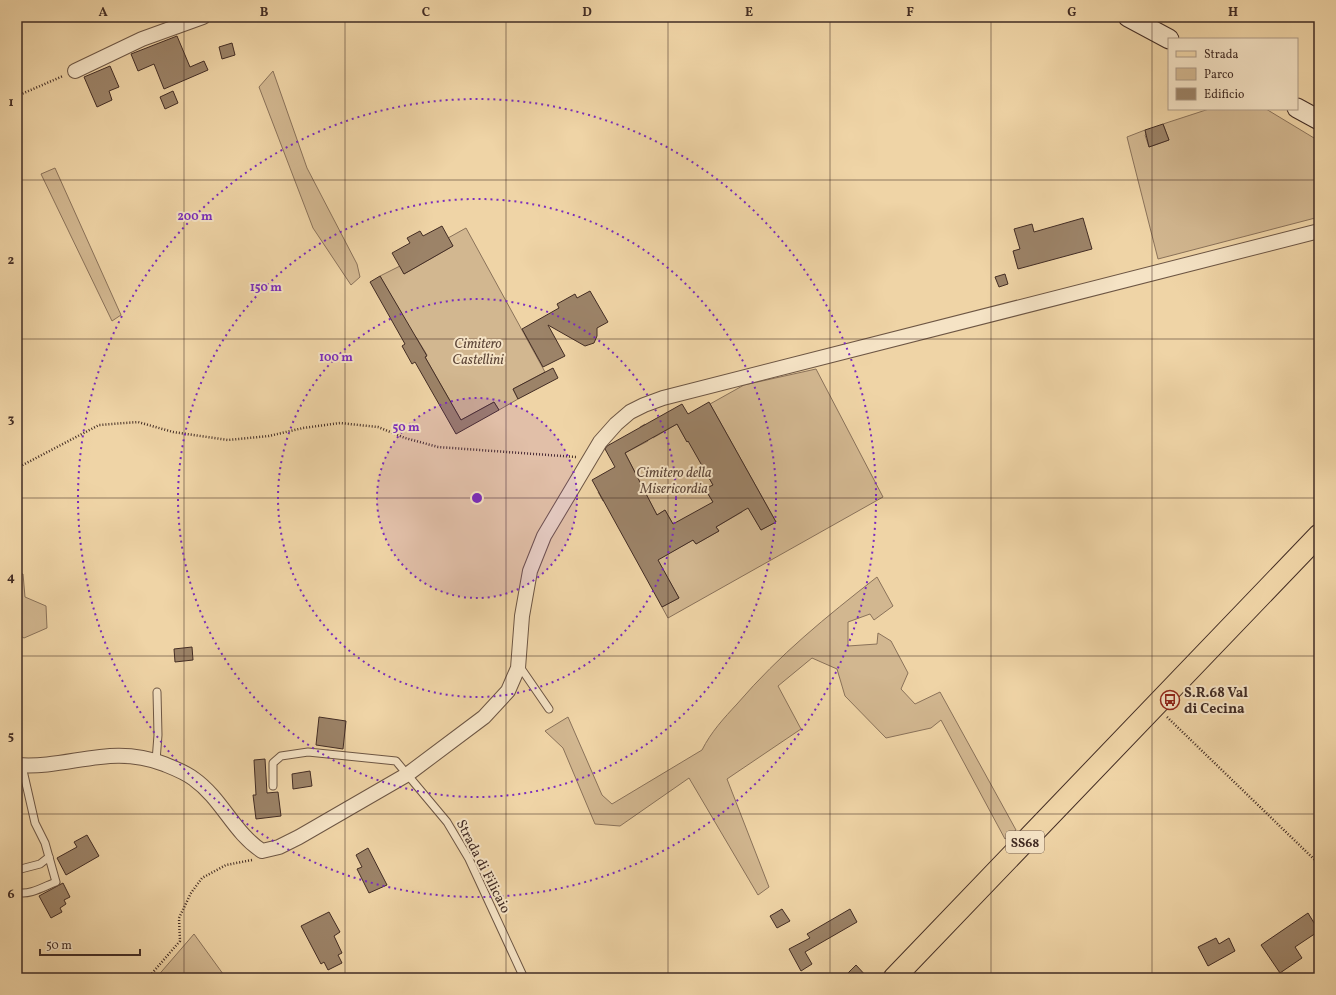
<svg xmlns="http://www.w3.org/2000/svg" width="1336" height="995" font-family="Vollkorn,serif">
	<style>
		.green { fill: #d2b790; stroke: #8a725a; fill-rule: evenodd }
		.building { fill: #9c8368; stroke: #422c24; fill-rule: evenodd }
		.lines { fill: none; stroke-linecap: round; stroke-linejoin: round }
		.lane-casing { stroke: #6d5644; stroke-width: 9 }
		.street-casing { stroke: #6d5644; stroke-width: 16 }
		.secondary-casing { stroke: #422c24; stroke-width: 21 }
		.primary-casing { stroke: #422c24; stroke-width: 23 }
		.path { stroke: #422c24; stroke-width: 2.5; stroke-dasharray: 1 2; stroke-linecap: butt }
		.lane { stroke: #f5e3c5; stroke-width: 7 }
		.street { stroke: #f5e3c5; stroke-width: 14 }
		.secondary { stroke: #f5e3c5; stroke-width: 19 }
		.primary { stroke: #efd4a6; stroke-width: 21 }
		.grid { fill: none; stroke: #422c24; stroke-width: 1; stroke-opacity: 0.55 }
		.ring { fill: none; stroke: #7b2cbf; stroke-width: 2; stroke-dasharray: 2 4 }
		.labels { text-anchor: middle; stroke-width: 4; stroke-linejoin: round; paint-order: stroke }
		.shield { fill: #f5e3c5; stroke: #786354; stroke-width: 1 }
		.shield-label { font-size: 13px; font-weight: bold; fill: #422c24 }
		.park-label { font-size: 14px; font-style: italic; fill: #5f483a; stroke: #f5e3c5 }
		.poi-label { font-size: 14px; font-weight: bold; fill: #422c24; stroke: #f5e3c5; text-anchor: start }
		.street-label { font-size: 14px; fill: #422c24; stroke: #f5e3c5 }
		.centre { fill: #7b2cbf; stroke: #f5e3c5; stroke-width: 2 }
		.ring-label { font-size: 12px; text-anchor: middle; font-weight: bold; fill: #7b2cbf; stroke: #f5e3c5; stroke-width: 4; stroke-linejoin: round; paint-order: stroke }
		.neatline { fill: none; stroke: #422c24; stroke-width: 1.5 }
		.grid-label { font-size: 13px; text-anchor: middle; font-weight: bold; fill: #422c24 }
	</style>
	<rect width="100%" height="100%" fill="#efd4a6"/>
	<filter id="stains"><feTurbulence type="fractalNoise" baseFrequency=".005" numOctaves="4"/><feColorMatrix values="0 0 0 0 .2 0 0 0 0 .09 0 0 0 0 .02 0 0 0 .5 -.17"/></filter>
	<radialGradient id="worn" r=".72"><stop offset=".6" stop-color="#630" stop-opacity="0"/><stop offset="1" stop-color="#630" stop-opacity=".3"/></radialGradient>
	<g class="green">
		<polygon points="273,71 307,168 357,264 360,277 351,285 313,228 259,87"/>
		<polygon points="1209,109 1266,109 1319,141 1319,217 1158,259 1127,137 1145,130 1146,134 1145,135 1149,147 1169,140 1163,124"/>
		<polygon points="55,168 121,315 112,321 41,174"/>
		<polygon points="466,228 545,372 513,389 518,399 499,410 494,402 461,420 425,357 427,355 416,337 415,338 380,276 400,266 404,274 453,246 448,238"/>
		<path d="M816,369l67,128 -215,121 -6,-11 17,-9 -60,-106 -16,9 -5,-9 37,-20 -10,-19 23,-12 -8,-14 5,-3 8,14 24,-14 10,18 12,-7 -5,-23 67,118 15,-8 -66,-118 34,-19zM703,441l39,71 -26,15 3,4 -23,13 -3,-4 -27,15 -29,-77 20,37 8,-5 9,16 40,-22 -9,-15 8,-4 -21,-38z"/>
		<polygon points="17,574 23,574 25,597 46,606 47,628 24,638 17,634"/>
		<path d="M877,577l16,29 -19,14 -4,-6 -22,8v24l29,-2 1,-11 13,8 17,32 -7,16 14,15 25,-12 76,138 -11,9 -64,-119 -10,8 -45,10 -41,-42 -8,-27 -25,-11 -34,28 23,43 -74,50 42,108 -11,8 -69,-117 -69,48 -25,-2 -32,-76 -18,-17 23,-14 34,78 10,9 90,-54c9,-18 22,-32 35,-46 43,-50 89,-87 140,-127z"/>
		<polygon points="194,934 226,978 156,978"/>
	</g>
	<g class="building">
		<polygon points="177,36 190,67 204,61 208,70 164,89 154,64 138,71 131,54"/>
		<polygon points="232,43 235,55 222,59 219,47"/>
		<polygon points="110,66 119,87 109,91 112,100 97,107 84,77"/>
		<polygon points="173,91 178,103 165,109 160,97"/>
		<polygon points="1163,124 1169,140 1149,147 1145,130"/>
		<polygon points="1083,218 1092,249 1018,269 1013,251 1020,249 1014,229 1032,224 1034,232"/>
		<polygon points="442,226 453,246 404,274 392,253 410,243 407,238 420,231 423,236"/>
		<polygon points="1005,274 1008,284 999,287 995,277"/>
		<polygon points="380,276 427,356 425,357 461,420 494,402 499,410 456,434 415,362 412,364 402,346 405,344 370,282"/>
		<polygon points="590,291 608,322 597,328 597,336 594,343 585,346 548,325 565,356 543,367 522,329 559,308 557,304 575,294 577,298"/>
		<polygon points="553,368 558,378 518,399 513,389"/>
		<path d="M709,402l67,120 -15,8 -13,-22 -32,19 3,4 -23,13 -3,-4 -35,20 21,38 -17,9 -70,-127 23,-13 -10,-18 2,-3 75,-42 6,10zM677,424l10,18 1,-1 25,44 -8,4 8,13 -40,22 -8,-14 -8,5 -32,-62z"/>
		<polygon points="192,647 193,660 175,662 174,649"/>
		<polygon points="319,717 346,721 343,749 316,745"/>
		<polygon points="265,759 267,793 278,792 281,816 256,819 253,795 256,795 254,760"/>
		<polygon points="310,771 312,786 293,789 292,774"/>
		<polygon points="87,835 99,856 66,875 57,858 77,847 74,842"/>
		<polygon points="368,848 387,885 369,893 357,869 362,867 356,855"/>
		<polygon points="63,883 70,897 64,900 66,904 60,908 62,912 51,918 39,896"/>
		<polygon points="782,909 790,921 777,928 770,916"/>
		<polygon points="850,909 857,922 805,952 812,964 801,971 789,949 810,938 807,934"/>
		<polygon points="329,912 340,932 334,936 342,953 338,955 342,963 328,970 324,962 321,964 301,926"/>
		<polygon points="1308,913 1319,931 1295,947 1302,958 1280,973 1261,945"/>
		<polygon points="1216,938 1219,944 1229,938 1235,951 1208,966 1198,947"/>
		<polygon points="856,965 868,978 843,978"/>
	</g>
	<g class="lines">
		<g class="lane-casing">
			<g id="lane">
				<polyline points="518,664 549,709"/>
				<polyline points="156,761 158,735 157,692"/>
				<polyline points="273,786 273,763 281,756 308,752 396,761 447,822 469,859 524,978"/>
				<polyline points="17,870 40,864 49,857"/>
				<path d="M17,892c12,4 28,-6 39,-10l-11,-39 -10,-20 -13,-57"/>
			</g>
		</g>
		<g class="street-casing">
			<g id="street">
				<polyline points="75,71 142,39 203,17"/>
				<path d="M17,765c53,4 93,-22 147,-1 10,4 21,8 30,15 28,20 40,54 68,72l17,-4 20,-10 109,-63 76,-57 24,-26 10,-23 4,-52 8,-45 14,-35 56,-94 16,-18 14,-12 14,-7 19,-7 656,-167"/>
			</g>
		</g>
		<g class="secondary-casing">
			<g id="secondary">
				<polyline points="1128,17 1169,39"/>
				<polyline points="1297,108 1319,120"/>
			</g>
		</g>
		<g class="primary-casing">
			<polyline id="primary" points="894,978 1319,535"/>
		</g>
		<g class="path">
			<polyline points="17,96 63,76"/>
			<polyline points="17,468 99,425 138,422 173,432 228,440 269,436 303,428 340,423 378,427 405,438 438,447 576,457"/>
			<polyline points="1167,717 1319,864"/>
			<polyline points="148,978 180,941 179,918 191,893 202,878 226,865 252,860"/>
		</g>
		<use href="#lane" class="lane"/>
		<use href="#street" class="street"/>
		<use href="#secondary" class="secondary"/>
		<use href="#primary" class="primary"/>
	</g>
	<path class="grid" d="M184,17v961M345,17v961M506,17v961M668,17v961M830,17v961M991,17v961M1152,17v961M17,180h1302M17,339h1302M17,498h1302M17,656h1302M17,814h1302"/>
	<circle cx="477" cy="498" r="100" fill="#7b2cbf" fill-opacity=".12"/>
	<g class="ring">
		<circle cx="477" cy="498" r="100"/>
		<circle cx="477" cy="498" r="199"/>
		<circle cx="477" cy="498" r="299"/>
		<circle cx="477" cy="498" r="399"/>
	</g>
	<defs>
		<g id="bus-ring" transform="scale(1)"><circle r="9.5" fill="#f5e3c5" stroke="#8f2418" stroke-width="1.5"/><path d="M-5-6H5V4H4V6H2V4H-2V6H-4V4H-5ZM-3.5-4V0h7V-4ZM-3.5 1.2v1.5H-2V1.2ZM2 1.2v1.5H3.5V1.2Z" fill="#8f2418"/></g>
	</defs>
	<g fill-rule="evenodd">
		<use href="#bus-ring" x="1170" y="700"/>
	</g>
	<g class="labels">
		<rect class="shield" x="1006" y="831" width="38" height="22" rx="3"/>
		<g class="shield-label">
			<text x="1025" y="847">SS68</text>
		</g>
		<g class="park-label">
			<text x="478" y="348">Cimitero<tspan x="478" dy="16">Castellini</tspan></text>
			<text x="674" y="477">Cimitero della<tspan x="674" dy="16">Misericordia</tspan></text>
		</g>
		<g class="poi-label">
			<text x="1184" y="697">S.R.68 Val<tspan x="1184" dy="16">di Cecina</tspan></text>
		</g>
		<g class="street-label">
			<text transform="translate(484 866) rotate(63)" y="5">Strada di Filicaio</text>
		</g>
	</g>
	<circle cx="477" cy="498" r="6" class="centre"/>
	<g class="ring-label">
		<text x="195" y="220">200 m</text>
		<text x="266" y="291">150 m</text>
		<text x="336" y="361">100 m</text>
		<text x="406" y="431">50 m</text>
	</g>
	<rect width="1336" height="995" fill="none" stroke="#efd4a6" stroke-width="44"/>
	<rect x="1168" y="38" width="130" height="72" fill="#f5e3c5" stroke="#ad9a85"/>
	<rect x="1176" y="51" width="20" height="6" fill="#efd4a6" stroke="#ad9a85"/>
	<text x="1204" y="58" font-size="12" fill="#422c24">Strada</text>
	<rect x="1176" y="68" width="20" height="12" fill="#d2b790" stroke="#ad9a85"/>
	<text x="1204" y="78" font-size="12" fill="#422c24">Parco</text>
	<rect x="1176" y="88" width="20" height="12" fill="#9c8368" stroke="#ad9a85"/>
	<text x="1204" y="98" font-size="12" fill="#422c24">Edificio</text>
	<path d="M40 949v6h100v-6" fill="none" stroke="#422c24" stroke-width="2"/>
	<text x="46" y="949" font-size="12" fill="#422c24" stroke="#f5e3c5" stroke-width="3" paint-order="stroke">50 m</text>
	<rect x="22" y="22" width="1292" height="951" class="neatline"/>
	<g class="grid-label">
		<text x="103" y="16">A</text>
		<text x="264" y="16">B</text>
		<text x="426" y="16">C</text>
		<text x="587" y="16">D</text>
		<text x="749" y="16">E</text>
		<text x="910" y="16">F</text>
		<text x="1072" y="16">G</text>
		<text x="1233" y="16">H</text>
		<text x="11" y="106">1</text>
		<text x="11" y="264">2</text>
		<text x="11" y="423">3</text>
		<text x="11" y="581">4</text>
		<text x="11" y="740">5</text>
		<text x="11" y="898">6</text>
	</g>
	<rect width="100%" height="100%" filter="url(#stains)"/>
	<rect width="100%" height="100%" fill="url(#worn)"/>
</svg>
